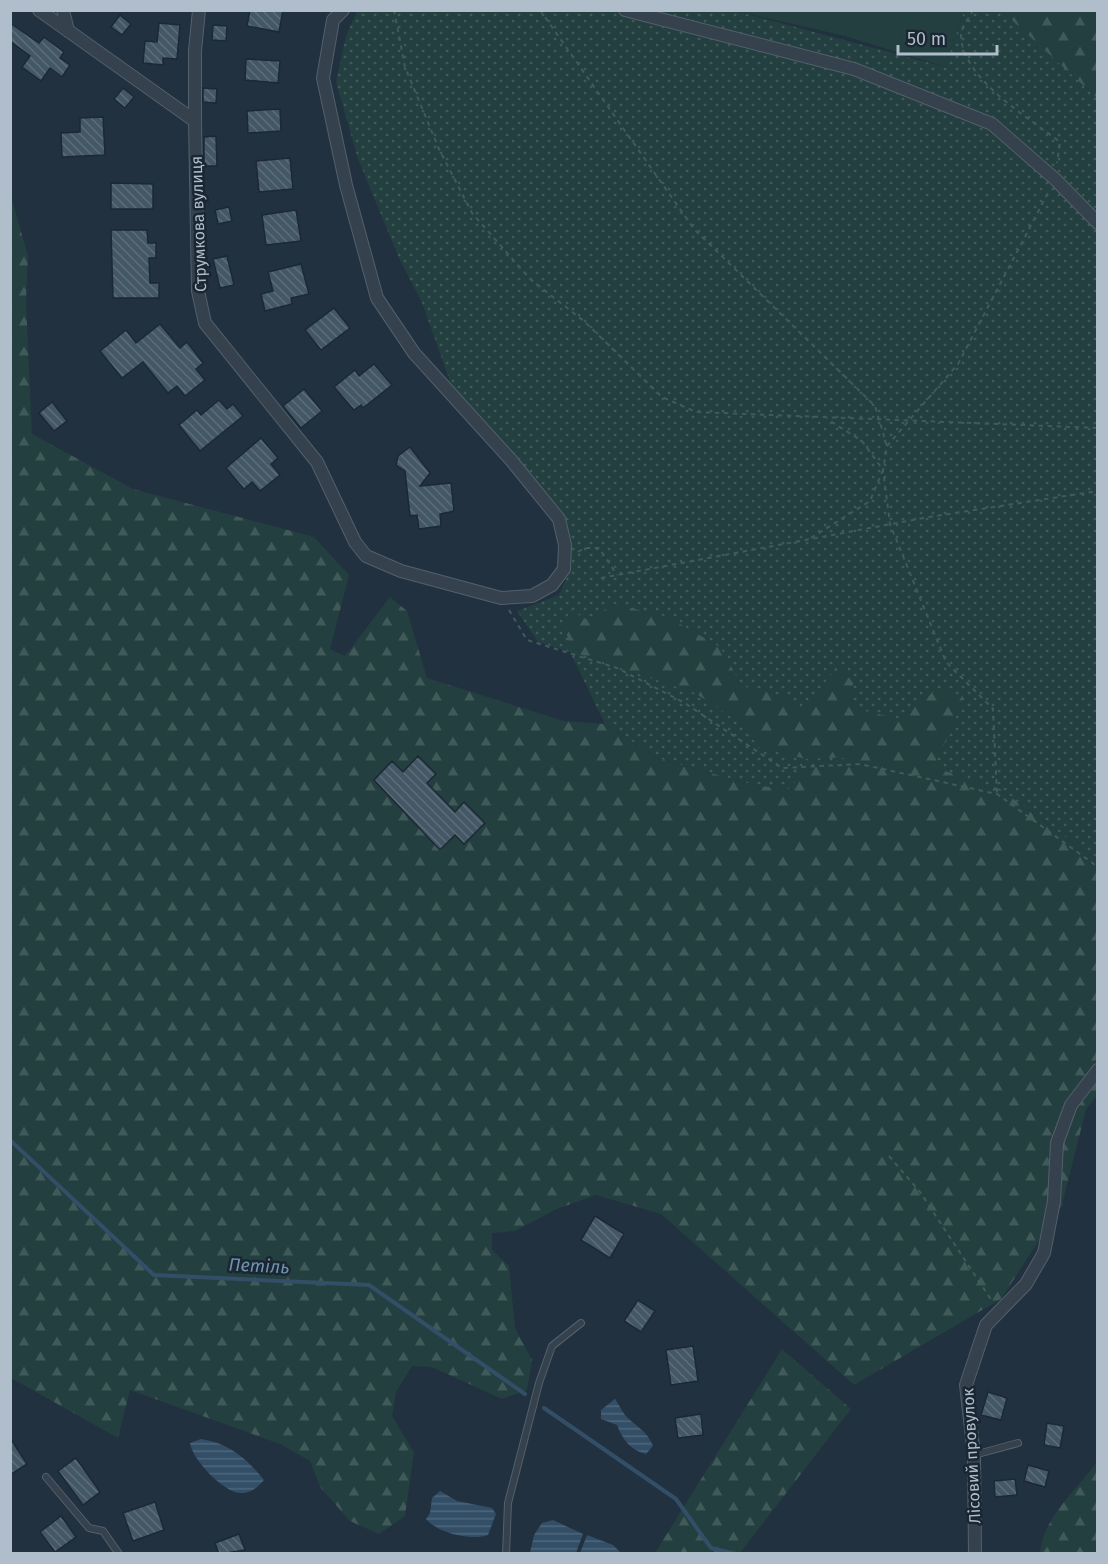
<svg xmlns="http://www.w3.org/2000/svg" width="1108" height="1564" font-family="'Fira Sans',sans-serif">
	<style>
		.grass { fill: url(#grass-dots) }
		.forest { fill: url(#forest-firs) }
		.garden { fill: #233f3f }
		.water { fill: url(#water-rules) }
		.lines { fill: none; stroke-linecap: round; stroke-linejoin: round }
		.stream { stroke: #334f67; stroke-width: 4 }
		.building { fill: url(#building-back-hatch); stroke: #1c2935; stroke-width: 1.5 }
		.service-casing { stroke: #53606c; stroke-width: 8 }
		.minor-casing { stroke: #53606c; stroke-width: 14 }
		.path { stroke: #415b5b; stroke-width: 2; stroke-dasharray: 4.5 4.5; stroke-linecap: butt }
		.service { stroke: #35424e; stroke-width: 6 }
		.minor { stroke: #35424e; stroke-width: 12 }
		.labels { text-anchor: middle; stroke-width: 5; stroke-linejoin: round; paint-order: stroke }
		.street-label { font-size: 16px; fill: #b0bdca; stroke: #1a2733 }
		.water-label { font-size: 18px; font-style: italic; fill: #6e92b0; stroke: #1a2733 }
	</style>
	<defs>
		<pattern id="grass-dots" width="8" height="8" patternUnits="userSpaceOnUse" patternTransform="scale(1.5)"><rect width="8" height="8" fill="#233f3f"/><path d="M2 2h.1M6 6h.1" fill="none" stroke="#405959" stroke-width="1.8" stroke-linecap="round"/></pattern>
		<pattern id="forest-firs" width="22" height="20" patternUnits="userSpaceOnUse" patternTransform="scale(1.5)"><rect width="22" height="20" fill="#233f3f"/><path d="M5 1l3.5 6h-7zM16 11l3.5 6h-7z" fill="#405959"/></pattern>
		<pattern id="water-rules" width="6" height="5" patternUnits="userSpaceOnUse" patternTransform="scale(1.5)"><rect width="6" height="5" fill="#334f67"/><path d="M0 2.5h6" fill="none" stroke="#4e667b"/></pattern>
		<pattern id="building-back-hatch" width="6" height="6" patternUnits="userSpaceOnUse" patternTransform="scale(1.5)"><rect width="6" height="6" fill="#445765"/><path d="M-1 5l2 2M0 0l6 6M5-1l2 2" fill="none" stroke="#5c6d7a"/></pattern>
	</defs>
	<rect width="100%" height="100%" fill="#21313f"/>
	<polygon class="grass" points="1002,10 1097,98 1097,860 1000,789 808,768 788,790 750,784 657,758 605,724 570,652 538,642 517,611 559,595 571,568 564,521 451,384 422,303 399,258 358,159 336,82 346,36 357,11 736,11 945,67 964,11"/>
	<g class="forest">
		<polygon points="1002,11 1097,11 1097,98"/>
		<polygon points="10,193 28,256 26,300 32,434 133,489 314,537 349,575 330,649 345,656 390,597 407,611 427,678 564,721 605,724 657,758 750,784 788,790 808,768 850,757 806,759 757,747 749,729 695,693 570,651 565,623 570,610 588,620 614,604 668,617 720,647 742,686 783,696 802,714 837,666 853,682 852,708 900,719 938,688 963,696 955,721 933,767 1000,789 1097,860 1097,1096 1086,1109 1062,1205 1001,1299 854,1385 661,1214 596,1195 557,1209 515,1231 492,1233 492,1250 509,1266 515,1328 532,1360 527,1390 502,1399 432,1367 412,1366 396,1392 392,1416 414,1452 405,1516 379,1534 350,1521 320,1487 310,1461 280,1444 130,1390 118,1438 11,1378"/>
		<polygon points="782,1349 851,1409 740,1553 655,1553"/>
		<path d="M1097,1462v91h-57c2,-34 38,-65 57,-91z"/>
	</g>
	<polygon class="garden" points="736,11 964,11 945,67 845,36"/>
	<g class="water">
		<path d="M615,1399c4,5 7,13 11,17 11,12 20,13 27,30l-7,8c-16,-4 -23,-14 -29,-29l-16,-6v-9z"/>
		<path d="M201,1439c28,4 46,20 63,41 -6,7 -14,14 -24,13 -17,-1 -48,-34 -50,-50z"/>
		<path d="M440,1491l17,10 35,7 4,6 -8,21c-18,6 -50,-2 -62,-16l4,-6 2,-15z"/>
		<polygon points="553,1520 583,1534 576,1553 530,1553 534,1535 542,1523"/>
		<polygon points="587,1535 613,1545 621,1553 580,1553"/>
	</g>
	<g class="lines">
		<g class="stream">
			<polyline points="10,1140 154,1275 369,1285 525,1394"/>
			<polyline points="544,1408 676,1499 711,1548 736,1554"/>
		</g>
	</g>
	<g class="building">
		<polygon points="250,10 283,10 279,32 247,26"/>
		<polygon points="120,15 131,24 122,35 111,27"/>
		<polygon points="10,23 39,43 44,37 64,52 60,58 70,65 62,77 50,68 41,81 22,67 30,56 10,41"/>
		<polygon points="159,23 180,25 177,59 163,58 163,65 143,63 145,41 157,42"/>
		<polygon points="213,25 227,26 226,41 212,40"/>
		<polygon points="246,59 280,61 278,83 245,80"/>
		<polygon points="123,88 134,97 125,108 114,99"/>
		<polygon points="203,88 217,89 216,103 203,102"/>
		<polygon points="280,109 281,131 248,133 247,111"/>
		<polygon points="103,117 105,155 62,157 61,133 80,132 80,118"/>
		<polygon points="216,136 217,166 204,166 204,137"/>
		<polygon points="290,158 293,189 259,192 256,161"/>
		<polygon points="111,183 153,184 153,209 111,209"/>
		<polygon points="229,207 232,221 218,224 215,210"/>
		<polygon points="296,210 301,241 266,245 262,215"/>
		<polygon points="111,230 147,230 148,243 156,243 156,258 149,258 150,283 159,283 159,298 113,298"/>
		<polygon points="227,256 234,285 220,288 213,259"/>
		<polygon points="301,264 309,294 291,298 292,304 265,311 261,294 273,291 268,272"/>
		<polygon points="334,308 350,328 321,350 305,330"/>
		<polygon points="160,324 180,348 187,342 203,363 196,369 205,380 185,396 177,386 168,393 143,362 122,378 100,351 126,330 136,343"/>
		<polygon points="374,364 392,385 363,408 361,405 354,410 334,387 355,370 359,376"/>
		<polygon points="304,389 322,411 301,428 283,406"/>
		<polygon points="219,400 227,409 233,404 243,416 200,451 179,425 197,410 201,415"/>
		<polygon points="52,402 67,421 54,431 39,413"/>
		<polygon points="261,438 278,458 271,464 280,475 260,491 252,482 244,489 226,468"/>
		<polygon points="410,447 430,473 420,486 451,483 454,511 440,514 441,526 419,529 417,515 410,516 405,471 396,465 398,456"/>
		<polygon points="418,756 436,774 427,783 455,812 464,802 485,823 464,844 455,835 440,850 374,780 392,761 403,772"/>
		<polygon points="595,1216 624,1234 610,1258 581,1240"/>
		<polygon points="638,1300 655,1311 641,1332 624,1321"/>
		<polygon points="693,1346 698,1381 671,1385 666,1350"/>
		<polygon points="988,1392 1007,1398 1001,1420 981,1415"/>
		<polygon points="701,1414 703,1435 678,1438 675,1418"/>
		<polygon points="1047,1423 1064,1426 1060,1448 1044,1445"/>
		<polygon points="10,1438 27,1464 10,1475"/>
		<polygon points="76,1458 100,1492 83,1505 58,1471"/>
		<polygon points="1028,1465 1049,1471 1045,1487 1024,1481"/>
		<polygon points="1015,1479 1017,1495 995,1497 994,1481"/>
		<polygon points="155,1502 164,1530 133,1541 123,1513"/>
		<polygon points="61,1516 76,1537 55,1552 40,1532"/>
		<polygon points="239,1534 245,1550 219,1554 215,1543"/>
	</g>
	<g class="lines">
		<g class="service-casing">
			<g id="service">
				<polyline points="974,1455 1018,1443"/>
				<polyline points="46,1477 89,1528 103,1531 119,1554"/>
				<polyline points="506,1554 508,1503 539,1383 552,1346 581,1323"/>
			</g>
		</g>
		<g class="minor-casing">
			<g id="minor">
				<polyline points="39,10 195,121 198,291 205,323 317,462 355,542 366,556 401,571 501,598 532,596 552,585 564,569 565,545 559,519 511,460 414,353 377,298 346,185 323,78 333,20 343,10"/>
				<polyline points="63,10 68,31"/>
				<polyline points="625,10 854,69 992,124 1055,179 1098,223"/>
				<polyline points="195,121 195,51 199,10"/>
				<polyline points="975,1554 974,1455 966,1385 986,1325 1026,1284 1044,1253 1054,1201 1057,1143 1071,1105 1098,1070"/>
			</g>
		</g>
		<g class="path">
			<polyline points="394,10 405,67 439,149 472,213 530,279 585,322 662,397 696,412 1098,428"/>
			<polyline points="540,10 694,229 875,406 887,446 883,470 890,524 946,662 993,709 997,794"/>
			<path d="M973,10c-3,7 -12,18 -12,25 0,43 68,83 99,107l-3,21"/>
			<polyline points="887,446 958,364 1049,191"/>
			<polyline points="811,538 870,501 883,470 862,441 827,419"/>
			<polyline points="578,552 584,548 599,548 617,575"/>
			<polyline points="601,578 929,517 1098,491"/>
			<polyline points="509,610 527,640 617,668 683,702 782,768 860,764 997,794 1098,867"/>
			<polyline points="889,1156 920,1192 992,1301"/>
		</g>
		<use href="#service" class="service"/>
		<use href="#minor" class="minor"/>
	</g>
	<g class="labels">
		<g class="street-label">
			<text transform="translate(198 224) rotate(-92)" y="6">Струмкова вулиця</text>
			<text transform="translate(971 1456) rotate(-93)" y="6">Лісовий провулок</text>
		</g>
		<g class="water-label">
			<text transform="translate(259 1266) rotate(3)" y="6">Петіль</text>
		</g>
	</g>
	<rect width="1108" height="1564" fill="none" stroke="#b0bdca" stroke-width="24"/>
	<path d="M898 45v9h99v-9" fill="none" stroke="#b0bdca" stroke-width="3"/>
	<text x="907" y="45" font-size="18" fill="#b0bdca" stroke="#1a2733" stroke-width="4.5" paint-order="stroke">50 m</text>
</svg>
